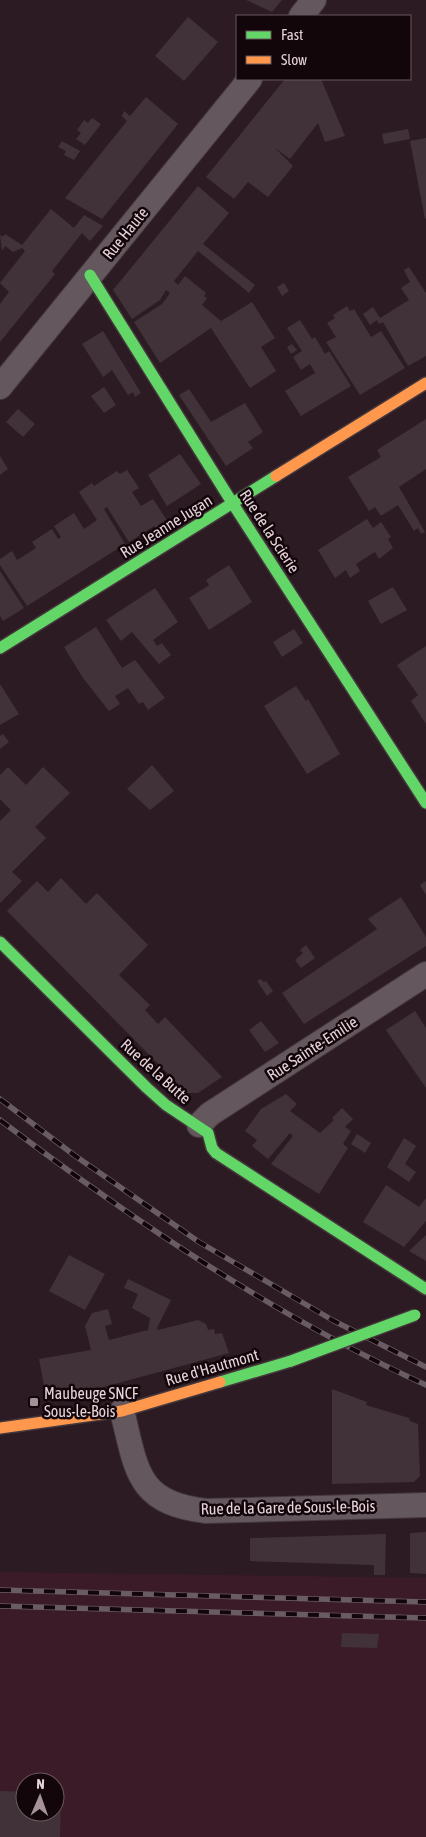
<svg xmlns="http://www.w3.org/2000/svg" width="426" height="1837" font-family="'Asap Condensed',sans-serif">
	<style>
		.built { fill: #3c1b29; fill-rule: evenodd }
		.building { fill: #413239 }
		.lines { fill: none; stroke-linecap: round; stroke-linejoin: round }
		.street-casing { stroke: #45383d; stroke-width: 26 }
		.fast-casing { stroke: #45383d; stroke-width: 14 }
		.slow-casing { stroke: #45383d; stroke-width: 14 }
		.street { stroke: #65575e; stroke-width: 24 }
		.fast { stroke: #63d668; stroke-width: 11 }
		.slow { stroke: #ff974d; stroke-width: 11 }
		.rail-casing { stroke: #695c63; stroke-width: 5.5 }
		.rail { stroke: #12060a; stroke-width: 4; stroke-dasharray: 11; stroke-linecap: butt }
		.fast-bridge-casing { stroke: #45383d; stroke-width: 14; stroke-linecap: butt }
		.fast-bridge { stroke: #63d668; stroke-width: 11 }
		.poi-dot { fill: #a59299; stroke: #12060a; stroke-width: 2 }
		.labels { text-anchor: middle; stroke-width: 5; stroke-linejoin: round; paint-order: stroke }
		.street-label { font-size: 16px; fill: #e6d2d9; stroke: #12060a }
		.poi-label { font-size: 16px; fill: #e6d2d9; stroke: #12060a; text-anchor: start }
	</style>
	<rect width="100%" height="100%" fill="#2c1b23"/>
	<path class="built" d="M0,1572l426,6v259h-426zM25,1782h30v30h-30z"/>
	<g class="building">
		<polygon points="246,0 282,0 272,12"/>
		<polygon points="188,17 218,42 184,81 155,56"/>
		<polygon points="285,79 321,79 345,136 325,142 318,123 290,159 275,148 293,166 268,197 248,182 234,199 206,177"/>
		<polygon points="146,97 178,124 102,219 65,198 127,121 122,116 124,111 130,116"/>
		<polygon points="92,118 101,124 85,145 76,139 81,133 77,130 84,120 88,123"/>
		<polygon points="408,129 410,139 384,144 382,134"/>
		<polygon points="426,138 426,218 425,219 410,141"/>
		<polygon points="62,141 80,151 74,160 64,155 66,151 58,147"/>
		<polygon points="198,186 229,213 203,244 255,285 249,293 198,251 174,281 178,285 185,276 206,293 204,296 207,298 202,305 221,321 252,302 275,338 261,347 276,371 250,388 211,328 160,363 134,322 162,304 170,293 166,290 160,300 132,319 113,290"/>
		<polygon points="51,209 74,228 84,215 103,226 90,241 82,233 52,271 55,274 0,342 0,304 9,292 0,283 25,251 22,248 13,252 5,246 2,251 0,235 3,237 5,234 22,245"/>
		<polygon points="409,267 426,293 426,356 408,366 383,322 379,324 377,320 370,325 363,314 373,307 380,318 409,300 401,288 410,282 404,270"/>
		<polygon points="284,283 289,291 282,296 277,287"/>
		<polygon points="347,306 350,311 354,309 371,337 381,331 405,368 360,395 326,342 336,337 327,323 335,318 333,315"/>
		<polygon points="300,320 312,339 315,337 325,354 329,351 351,386 301,416 285,391 315,373 310,364 301,370 293,357 302,351 287,328"/>
		<polygon points="103,331 141,393 135,397 133,392 128,395 112,370 103,377 82,344"/>
		<polygon points="292,344 297,350 291,354 287,347"/>
		<polygon points="104,387 116,405 104,413 91,396"/>
		<polygon points="189,389 211,422 245,403 263,432 248,442 253,448 226,466 179,395"/>
		<polygon points="18,409 35,424 23,437 6,422"/>
		<polygon points="426,419 426,469 399,487 425,532 421,534 418,528 414,531 398,505 381,516 375,507 369,511 348,477 381,457 377,450"/>
		<polygon points="180,454 201,484 167,506 148,475"/>
		<polygon points="0,456 8,469 0,475"/>
		<polygon points="127,470 139,488 132,492 141,506 153,499 168,522 156,529 154,526 129,542 107,507 104,509 125,544 27,606 0,565 0,559 12,551 17,560 36,548 32,542 52,529 58,539 61,537 54,526 74,513 84,529 97,520 79,492 92,483 94,486 117,471 120,474"/>
		<polygon points="367,519 373,528 381,522 391,537 388,539 393,548 379,559 375,552 356,564 360,571 350,578 346,570 335,578 318,550"/>
		<polygon points="229,565 252,602 209,630 189,598 209,585 206,580"/>
		<polygon points="0,571 24,608 3,621 0,616"/>
		<polygon points="393,587 407,610 381,624 368,601"/>
		<polygon points="155,588 178,622 153,640 157,646 162,643 171,655 159,664 132,632 121,641 106,620"/>
		<polygon points="96,627 122,668 135,660 165,698 148,710 143,702 139,704 128,688 115,696 120,704 109,711 83,678 64,647"/>
		<polygon points="294,629 303,643 282,657 273,642"/>
		<polygon points="426,646 426,724 411,701 418,695 397,665"/>
		<polygon points="0,684 19,714 0,725"/>
		<polygon points="296,686 306,701 308,699 340,754 307,774 264,706"/>
		<polygon points="3,734 9,742 0,749 0,736"/>
		<polygon points="152,765 174,791 150,810 127,789"/>
		<polygon points="8,767 26,785 43,767 70,793 35,827 46,838 12,872 22,881 0,903 0,821 11,810 0,799 0,775"/>
		<polygon points="61,878 86,904 97,893 148,945 119,975 150,1005 145,1010 158,1024 165,1017 222,1077 198,1093 187,1093 7,911 37,881 48,892"/>
		<polygon points="426,881 426,895 420,885"/>
		<polygon points="401,897 426,937 426,946 304,1024 282,993 377,929 368,919"/>
		<polygon points="306,945 315,958 301,968 295,960 303,953 300,950"/>
		<polygon points="261,979 264,982 266,981 273,991 267,996 257,981"/>
		<polygon points="415,1011 426,1028 426,1088 386,1030"/>
		<polygon points="261,1021 279,1043 265,1052 249,1030"/>
		<polygon points="286,1094 297,1104 290,1111 320,1133 334,1120 332,1118 342,1108 353,1119 345,1127 351,1131 343,1144 348,1148 319,1194 271,1164 293,1136 290,1133 268,1159 252,1146 257,1140 245,1131 261,1109"/>
		<polygon points="357,1134 371,1143 365,1153 351,1144"/>
		<polygon points="404,1138 416,1146 405,1164 416,1172 409,1182 387,1167"/>
		<polygon points="386,1185 419,1207 426,1198 426,1221 404,1247 363,1222"/>
		<polygon points="426,1235 426,1261 409,1251"/>
		<polygon points="69,1255 105,1274 85,1310 49,1291"/>
		<polygon points="128,1279 171,1300 157,1328 158,1330 198,1320 206,1324 208,1330 214,1329 215,1334 222,1333 229,1353 100,1388 46,1396 39,1359 91,1350 85,1326 92,1313 108,1309 112,1324 105,1326 109,1340 148,1330 150,1318 132,1308 138,1294 124,1288"/>
		<polygon points="332,1389 367,1402 366,1405 409,1418 410,1421 418,1424 420,1476 414,1482 332,1484"/>
		<polygon points="426,1532 426,1574 410,1573 410,1533"/>
		<polygon points="386,1534 385,1575 374,1575 374,1565 250,1561 250,1538"/>
		<polygon points="342,1633 379,1634 377,1648 341,1647"/>
		<polygon points="0,1791 25,1792 25,1812 55,1812 55,1793 61,1793 60,1837 0,1837"/>
	</g>
	<g class="lines">
		<g class="street-casing">
			<g id="street">
				<polyline points="301,16 314,0"/>
				<polyline points="0,387 250,79"/>
				<polyline points="199,1125 210,1114 426,974"/>
				<path d="M122,1411c15,59 14,92 84,100l220,-6"/>
			</g>
		</g>
		<g class="fast-casing">
			<g id="fast">
				<polyline points="90,275 233,504 426,803"/>
				<polyline points="0,648 276,476"/>
				<polyline points="0,942 147,1088 166,1105 208,1133 212,1148 216,1153 426,1289"/>
				<polyline points="220,1382 291,1361"/>
			</g>
		</g>
		<g class="slow-casing">
			<g id="slow">
				<polyline points="276,476 426,383"/>
				<polyline points="0,1428 122,1411 220,1382"/>
			</g>
		</g>
		<use href="#street" class="street"/>
		<use href="#fast" class="fast"/>
		<use href="#slow" class="slow"/>
		<g class="rail-casing">
			<g id="rail">
				<polyline points="0,1099 74,1155 199,1242 334,1321 426,1367"/>
				<path d="M0,1120c134,101 273,195 426,265"/>
				<polyline points="0,1590 426,1602"/>
				<polyline points="0,1606 426,1618"/>
			</g>
		</g>
		<use href="#rail" class="rail"/>
		<g class="fast-bridge-casing">
			<polyline id="fast-bridge" points="291,1361 415,1315"/>
		</g>
		<use href="#fast-bridge" class="fast-bridge"/>
	</g>
	<rect class="poi-dot" x="29" y="1397" width="10" height="10" rx="2.5"/>
	<g class="labels">
		<g class="street-label">
			<text transform="translate(125 233) rotate(-51)" y="6">Rue Haute</text>
			<text transform="translate(166 526) rotate(-32)" y="6">Rue Jeanne Jugan</text>
			<text transform="translate(270 531) rotate(57)" y="6">Rue de la Scierie</text>
			<text transform="translate(312 1048) rotate(-33)" y="6">Rue Sainte-Emilie</text>
			<text transform="translate(156 1071) rotate(42)" y="6">Rue de la Butte</text>
			<text transform="translate(212 1367) rotate(-16)" y="6">Rue d'Hautmont</text>
			<text transform="translate(288 1507) rotate(-1)" y="6">Rue de la Gare de Sous-le-Bois</text>
		</g>
		<g class="poi-label">
			<text x="44" y="1399">Maubeuge SNCF<tspan x="44" dy="18">Sous-le-Bois</tspan></text>
		</g>
	</g>
	<rect x="236" y="15" width="175" height="65" fill="#12060a" stroke="#67585d"/>
	<rect x="246" y="31" width="25" height="8" fill="#63d668" stroke="#67585d"/>
	<text x="281" y="40" font-size="15" fill="#e6d2d9">Fast</text>
	<rect x="246" y="56" width="25" height="8" fill="#ff974d" stroke="#67585d"/>
	<text x="281" y="65" font-size="15" fill="#e6d2d9">Slow</text>
	<g transform="translate(40 1797) rotate(2)"><circle r="24" fill="#12060a" stroke="#67585d"/>
	<path d="M0-4L9 19L0 12L-9 19Z" fill="#a59299"/>
	<text y="-8" font-size="14" font-weight="bold" text-anchor="middle" fill="#e6d2d9">N</text>
	</g>
</svg>
